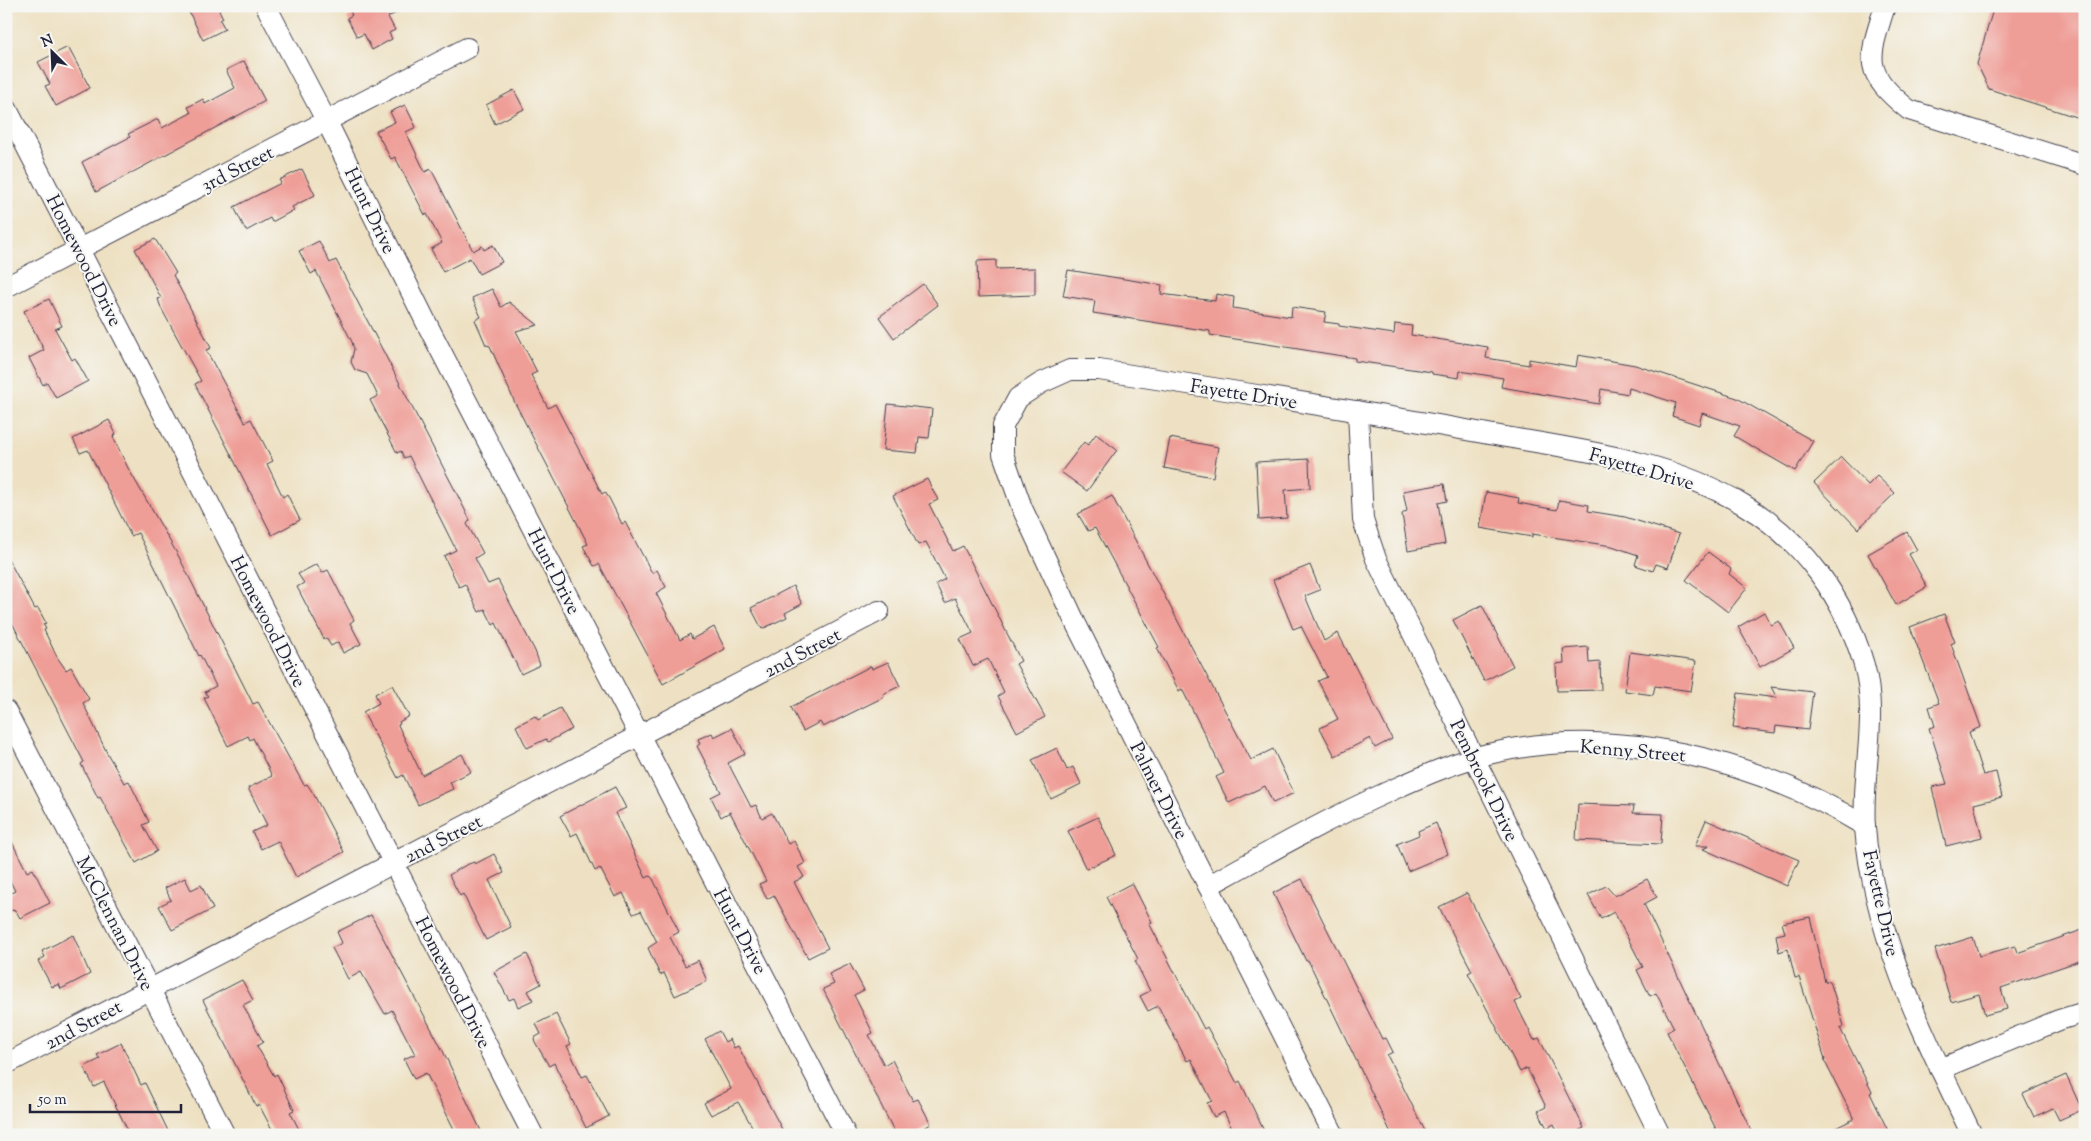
<svg xmlns="http://www.w3.org/2000/svg" width="2091" height="1141" font-family="'Sorts Mill Goudy',serif">
	<style>
		.building { fill: #ef9d97 }
		.lines { fill: none; stroke-linecap: round; stroke-linejoin: round }
		.minor-casing { stroke: #413f4f; stroke-width: 22 }
		.minor { stroke: #fff; stroke-width: 20 }
		.labels { text-anchor: middle; stroke-width: 4; stroke-linejoin: round; paint-order: stroke }
		.street-label { font-size: 19px; fill: #22223b; stroke: #f6f6f2 }
	</style>
	<rect width="100%" height="100%" fill="#f6f6f2"/>
	<filter id="ink" filterUnits="userSpaceOnUse"><feTurbulence type="fractalNoise" baseFrequency=".02" numOctaves="2"/><feDisplacementMap in="SourceGraphic" scale="10" xChannelSelector="R" yChannelSelector="G"/><feConvolveMatrix kernelMatrix="1 2 1 2 8 2 1 2 1" color-interpolation-filters="sRGB"/></filter>
	<filter id="wash" filterUnits="userSpaceOnUse"><feTurbulence type="fractalNoise" baseFrequency=".0096" numOctaves="4" result="noise"/><feDisplacementMap in="SourceGraphic" scale="20" xChannelSelector="R" yChannelSelector="G"/><feGaussianBlur stdDeviation="1.12" result="paint"/><feColorMatrix in="noise" values="0 0 0 0 0 0 0 0 0 0 0 0 0 0 0 0 0 1.4 0 .05"/><feComposite in="paint" operator="in"/></filter>
	<g filter="url(#wash)">
		<rect width="100%" height="100%" fill="#eee1c3"/>
		<g id="blocks">
			<g class="building">
				<polygon points="186,6 217,6 223,18 220,20 225,29 203,40"/>
				<polygon points="347,6 410,6 388,17 395,30 389,33 392,39 372,50 364,34 357,37 347,18 352,15"/>
				<polygon points="1994,6 2085,6 2085,120 1989,89 1977,64"/>
				<polygon points="68,47 90,88 56,106 45,86 50,84 38,62"/>
				<polygon points="244,61 265,101 96,192 82,162 130,137 128,134 158,119 162,128 191,113 188,107 203,99 205,104 235,88 226,70"/>
				<polygon points="514,90 524,109 495,124 486,105"/>
				<polygon points="405,105 416,127 406,132 425,172 431,169 473,251 482,246 484,250 493,245 502,262 479,274 470,258 443,272 431,249 442,243 427,214 425,215 395,157 391,159 376,131 395,122 390,112"/>
				<polygon points="302,169 315,195 292,207 294,210 272,222 270,218 246,231 234,207 281,183 279,180"/>
				<polygon points="155,239 176,273 173,275 211,348 206,350 245,422 251,419 273,461 267,464 283,497 287,494 300,520 272,535 195,384 201,381 161,308 158,299 161,298 135,249"/>
				<polygon points="319,241 330,263 336,260 457,494 470,520 467,524 483,553 475,558 488,584 498,580 535,651 540,665 521,674 496,623 493,625 485,609 479,612 465,584 459,587 444,556 456,550 409,456 404,458 401,451 397,453 370,400 378,396 367,374 355,370 351,362 354,349 352,342 316,271 311,274 299,251"/>
				<polygon points="996,260 996,269 1035,268 1035,295 978,297 977,261"/>
				<polygon points="1068,270 1162,285 1161,294 1215,301 1216,294 1234,297 1233,308 1291,317 1292,307 1326,312 1324,322 1339,324 1339,326 1394,334 1395,324 1412,326 1411,335 1488,347 1486,358 1529,365 1529,359 1576,367 1578,355 1635,365 1737,398 1813,441 1795,471 1734,436 1740,426 1702,413 1699,425 1672,416 1676,403 1629,388 1628,394 1601,389 1599,404 1501,387 1503,378 1460,371 1459,378 1432,374 1432,372 1355,361 1355,358 1210,335 1210,331 1093,313 1095,301 1063,296"/>
				<polygon points="923,284 938,305 894,338 879,317"/>
				<polygon points="492,289 501,307 509,302 538,325 516,331 537,372 531,375 548,408 555,404 602,494 605,492 609,498 622,524 625,522 652,573 657,570 666,587 656,593 680,640 690,634 692,639 714,627 725,649 663,684 599,564 594,566 583,546 588,544 515,403 490,346 486,345 480,331 475,320 481,317 472,298"/>
				<polygon points="49,299 62,326 55,329 72,360 75,358 88,381 56,398 47,382 43,385 29,358 44,350 24,311"/>
				<polygon points="888,404 932,409 929,438 919,437 917,453 883,450"/>
				<polygon points="109,420 116,434 113,437 128,468 179,557 253,704 258,702 304,785 307,784 313,793 344,852 296,877 278,841 261,849 252,832 267,825 248,788 272,776 253,738 250,740 248,736 228,746 204,698 208,696 205,692 216,686 200,655 199,656 138,533 131,536 88,450 80,453 73,439"/>
				<polygon points="1096,434 1117,450 1087,491 1061,472 1084,442 1088,445"/>
				<polygon points="1170,438 1218,447 1213,477 1164,468"/>
				<polygon points="1841,457 1868,485 1877,476 1895,493 1858,529 1814,483"/>
				<polygon points="1309,459 1310,488 1285,490 1287,518 1259,520 1256,462"/>
				<polygon points="927,479 938,500 929,504 953,551 963,546 1021,661 1016,664 1045,717 1017,732 998,696 1004,692 988,659 973,666 960,639 973,633 955,598 945,603 936,584 945,579 926,542 918,545 893,496"/>
				<polygon points="1444,484 1447,501 1438,503 1445,544 1408,551 1402,514 1407,511 1403,491"/>
				<polygon points="1486,492 1519,498 1518,503 1557,510 1559,500 1589,505 1588,511 1625,517 1679,534 1668,568 1656,564 1653,571 1635,565 1638,555 1612,546 1532,534 1532,537 1480,528"/>
				<polygon points="1112,496 1251,760 1273,749 1294,793 1273,803 1265,786 1229,803 1216,777 1224,773 1182,689 1179,691 1157,648 1159,647 1095,528 1088,531 1078,514"/>
				<polygon points="1907,532 1917,550 1909,554 1927,587 1896,605 1868,554"/>
				<polygon points="1708,552 1731,569 1729,574 1747,588 1728,612 1686,580"/>
				<polygon points="6,555 35,609 38,608 46,623 43,624 46,629 44,630 57,657 66,670 71,667 89,699 83,703 107,753 124,783 129,781 149,822 143,825 157,851 136,863 100,797 98,798 81,764 84,762 6,611"/>
				<polygon points="317,564 322,573 328,570 354,620 350,623 361,644 343,653 338,642 331,646 326,638 324,639 297,587 304,583 298,574"/>
				<polygon points="1310,565 1320,590 1305,596 1324,641 1338,633 1392,739 1375,748 1370,738 1335,756 1320,728 1338,719 1318,681 1327,677 1301,626 1293,629 1273,580"/>
				<polygon points="793,586 802,604 785,613 787,617 762,629 751,608"/>
				<polygon points="1482,605 1513,666 1484,681 1453,620"/>
				<polygon points="1764,612 1771,625 1779,621 1794,648 1760,667 1738,627"/>
				<polygon points="1944,614 1955,642 1951,644 1981,727 1969,732 1983,775 1996,772 2002,797 1974,804 1982,837 1946,846 1932,787 1947,784 1929,728 1935,726 1929,707 1939,703 1910,627"/>
				<polygon points="1588,647 1589,663 1600,662 1601,690 1557,691 1556,664 1564,663 1563,649"/>
				<polygon points="1630,652 1696,661 1691,691 1655,686 1653,695 1625,691"/>
				<polygon points="888,662 900,686 883,694 884,697 823,727 820,722 803,731 791,707 871,666 872,669"/>
				<polygon points="392,685 409,716 399,722 400,724 398,725 422,775 462,754 471,772 450,782 453,789 418,805 403,775 398,778 363,712 379,703 375,694"/>
				<polygon points="1771,687 1813,692 1808,730 1776,726 1775,733 1733,728 1738,693 1777,698"/>
				<polygon points="560,708 572,729 548,742 546,739 527,748 516,726 535,716 538,720"/>
				<polygon points="732,728 745,754 728,763 751,807 756,805 762,818 772,813 788,844 794,841 805,863 798,867 804,877 794,882 828,948 808,958 774,895 767,899 759,884 766,881 730,812 721,817 711,797 721,792 697,746 700,744 698,739 712,733 714,737"/>
				<polygon points="1057,748 1067,770 1073,767 1081,784 1051,799 1032,760"/>
				<polygon points="615,787 626,808 615,813 646,878 650,876 653,879 679,932 670,937 685,966 698,960 707,981 675,996 664,973 660,975 648,948 657,942 641,911 633,914 623,893 615,897 600,868 595,871 577,833 571,836 560,816"/>
				<polygon points="1578,804 1634,806 1633,813 1663,814 1661,844 1576,840"/>
				<polygon points="1098,817 1116,855 1086,869 1068,831"/>
				<polygon points="1706,820 1799,860 1787,886 1703,849 1709,846 1695,846"/>
				<polygon points="1436,823 1448,854 1408,871 1397,844 1419,835 1418,831"/>
				<polygon points="6,830 27,872 33,869 50,903 20,918 16,911 6,909 6,896 15,891 6,873"/>
				<polygon points="494,854 504,873 489,880 511,927 486,940 463,894 460,896 449,875 466,865 474,862 475,864"/>
				<polygon points="185,878 191,890 201,885 213,909 172,930 159,906 171,900 165,888"/>
				<polygon points="1302,879 1382,1039 1386,1038 1393,1052 1387,1055 1427,1135 1392,1135 1308,960 1306,961 1273,893"/>
				<polygon points="1647,879 1657,897 1644,904 1753,1135 1719,1135 1667,1032 1674,1028 1656,993 1650,996 1637,970 1643,967 1614,912 1601,919 1588,895 1606,886 1615,896"/>
				<polygon points="1132,883 1152,922 1149,923 1204,1029 1207,1027 1237,1083 1240,1081 1266,1135 1235,1135 1224,1112 1214,1117 1207,1103 1212,1101 1191,1059 1187,1061 1158,1006 1148,1011 1140,996 1150,991 1135,961 1138,959 1106,897"/>
				<polygon points="1467,893 1521,999 1515,1002 1534,1040 1539,1038 1584,1128 1570,1135 1559,1135 1554,1124 1547,1128 1538,1111 1546,1107 1527,1068 1520,1072 1468,973 1472,971 1439,907"/>
				<polygon points="371,915 443,1051 483,1135 457,1135 426,1073 414,1079 404,1059 415,1054 392,1010 385,1014 361,972 348,979 332,948 342,943 337,932"/>
				<polygon points="1810,917 1825,982 1830,981 1844,1026 1840,1028 1872,1092 1870,1093 1890,1135 1821,1135 1854,1119 1824,1060 1825,1059 1799,977 1795,978 1788,949 1779,952 1776,935 1785,933 1782,923"/>
				<polygon points="2085,929 2085,959 2001,988 2007,1009 1985,1015 1979,994 1951,1002 1935,949 1973,937 1979,956 2015,946 2017,953"/>
				<polygon points="73,935 90,974 61,989 59,984 52,987 38,961 45,957 42,951"/>
				<polygon points="527,954 541,984 528,991 533,1000 518,1007 514,998 509,1000 494,972"/>
				<polygon points="850,964 864,990 854,995 873,1033 869,1035 884,1065 892,1060 913,1101 918,1099 931,1124 913,1135 896,1135 823,989 834,984 829,974"/>
				<polygon points="242,980 253,1000 243,1005 263,1042 257,1046 274,1076 277,1074 285,1091 294,1110 290,1112 302,1135 275,1135 259,1105 256,1106 203,1000"/>
				<polygon points="556,1014 571,1044 567,1046 582,1077 587,1075 609,1116 586,1128 554,1063 549,1066 535,1042 534,1038 541,1034 536,1024"/>
				<polygon points="719,1031 725,1042 730,1039 734,1048 738,1046 785,1135 757,1135 738,1102 711,1115 704,1103 731,1089 705,1039"/>
				<polygon points="121,1043 141,1085 145,1083 170,1135 130,1135 104,1082 94,1087 84,1067 100,1059 97,1055"/>
				<polygon points="2066,1075 2082,1110 2059,1120 2053,1108 2034,1117 2023,1094"/>
			</g>
		</g>
	</g>
	<g filter="url(#ink)">
		<use href="#blocks" fill-opacity="0" stroke="#413f4f" stroke-width="1"/>
		<g class="lines">
			<g class="minor-casing">
				<g id="minor">
					<polyline points="266,6 327,122 429,328 846,1135"/>
					<path d="M1885,6c-17,54 -23,66 24,104l176,55"/>
					<polyline points="6,107 533,1135"/>
					<polyline points="6,287 467,48"/>
					<polyline points="1358,411 1363,520 1376,559 1660,1135"/>
					<polyline points="6,711 225,1135"/>
					<path d="M1208,886c61,-34 121,-68 184,-96 31,-14 63,-28 96,-36 127,-31 268,6 377,72"/>
					<polyline points="6,1064 879,611"/>
					<polyline points="1940,1069 2059,1020 2085,1012"/>
					<path d="M1334,1135l-258,-511 -54,-116 -19,-54v-28l15,-28 23,-15 29,-13h29c128,20 256,40 384,63 88,16 183,25 261,72 59,35 101,94 120,160 15,52 -3,109 1,163 9,110 60,209 107,307"/>
				</g>
			</g>
			<use href="#minor" class="minor"/>
		</g>
	</g>
	<g class="labels">
		<g class="street-label">
			<text transform="translate(237 168) rotate(-27)" y="7">3rd Street</text>
			<text transform="translate(371 210) rotate(64)" y="7">Hunt Drive</text>
			<text transform="translate(85 260) rotate(63)" y="7">Homewood Drive</text>
			<text transform="translate(1244 393) rotate(9)" y="7">Fayette Drive</text>
			<text transform="translate(1642 468) rotate(16)" y="7">Fayette Drive</text>
			<text transform="translate(555 571) rotate(63)" y="7">Hunt Drive</text>
			<text transform="translate(269 621) rotate(63)" y="7">Homewood Drive</text>
			<text transform="translate(802 652) rotate(-28)" y="7">2nd Street</text>
			<text transform="translate(1633 750) rotate(5)" y="7">Kenny Street</text>
			<text transform="translate(1485 780) rotate(64)" y="7">Pembrook Drive</text>
			<text transform="translate(1160 790) rotate(63)" y="7">Palmer Drive</text>
			<text transform="translate(443 838) rotate(-27)" y="7">2nd Street</text>
			<text transform="translate(1882 903) rotate(77)" y="7">Fayette Drive</text>
			<text transform="translate(116 923) rotate(63)" y="7">McClennan Drive</text>
			<text transform="translate(741 931) rotate(62)" y="7">Hunt Drive</text>
			<text transform="translate(454 982) rotate(63)" y="7">Homewood Drive</text>
			<text transform="translate(83 1024) rotate(-28)" y="7">2nd Street</text>
		</g>
	</g>
	<rect width="2091" height="1141" fill="none" stroke="#f6f6f2" stroke-width="25"/>
	<g transform="translate(52 52) rotate(336)" stroke="#f6f6f2" stroke-width="4" paint-order="stroke">
	<path d="M0-4L9 19L0 12L-9 19Z" fill="#22223b"/>
	<text y="-8" font-size="14" font-weight="bold" text-anchor="middle" fill="#22223b">N</text>
	</g>
	<path d="M30 1104v8h151v-8" fill="none" stroke="#22223b" stroke-width="2.5"/>
	<text x="38" y="1104" font-size="15" fill="#22223b" stroke="#f6f6f2" stroke-width="4" paint-order="stroke">50 m</text>
</svg>
